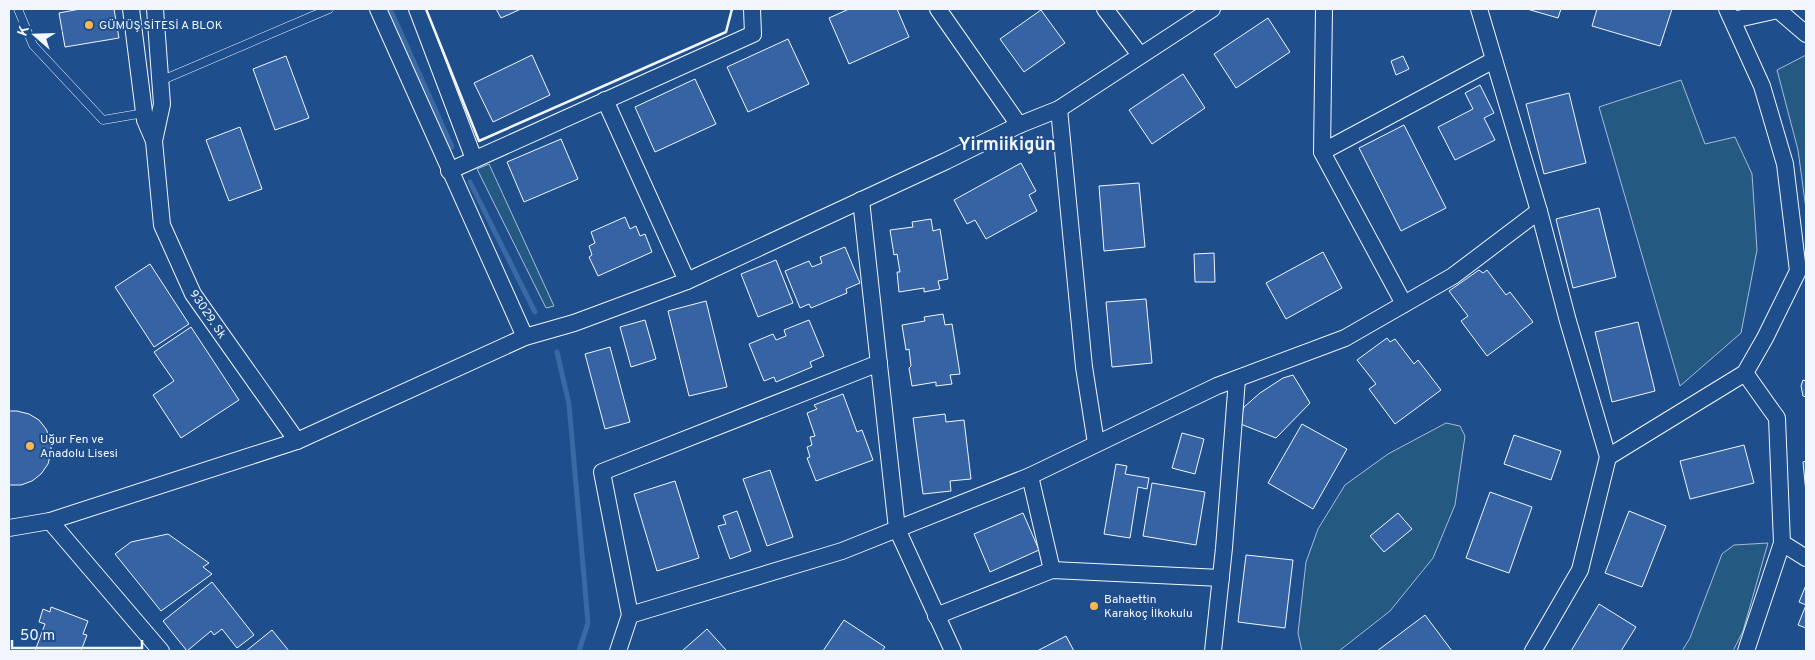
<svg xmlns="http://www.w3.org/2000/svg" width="1815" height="660" font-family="Overpass,sans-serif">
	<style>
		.green { fill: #245a82; stroke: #a8bbd7 }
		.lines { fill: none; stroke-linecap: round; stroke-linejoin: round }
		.stream { stroke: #3b69a3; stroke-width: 5 }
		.building { fill: #3563a3; stroke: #f2f6ff }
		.lane-casing { stroke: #f2f6ff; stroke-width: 9 }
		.street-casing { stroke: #f2f6ff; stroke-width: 18 }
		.lane { stroke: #1f4e8c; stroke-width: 8 }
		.street { stroke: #1f4e8c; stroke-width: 16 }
		.wall { stroke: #f2f6ff; stroke-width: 2.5 }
		.poi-dot { fill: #ffb74d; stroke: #1f4e8c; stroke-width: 2 }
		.labels { text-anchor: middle; stroke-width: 4; stroke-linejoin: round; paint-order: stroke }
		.poi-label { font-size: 12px; fill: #f2f6ff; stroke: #1f4e8c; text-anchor: start }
		.street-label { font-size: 12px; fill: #f2f6ff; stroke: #1f4e8c }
		.district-label { font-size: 18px; font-weight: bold; fill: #f2f6ff; stroke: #1f4e8c }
	</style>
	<rect width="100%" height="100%" fill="#1f4e8c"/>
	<g class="green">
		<polygon points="1806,55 1806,209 1798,150 1777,70"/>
		<polygon points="1681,80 1705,144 1735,137 1752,174 1757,250 1741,333 1680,386 1599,107"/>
		<polygon points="489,164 554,306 546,308 477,169"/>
		<polygon points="1446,423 1460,426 1465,436 1455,505 1433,558 1390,611 1339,651 1302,651 1298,633 1306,562 1318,529 1345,485 1388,454"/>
		<polygon points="1768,543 1743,631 1733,651 1682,651 1690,638 1722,554 1734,545"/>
	</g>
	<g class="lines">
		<g class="stream">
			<polyline points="391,11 452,147"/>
			<polyline points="470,182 535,312"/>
			<polyline points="557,352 569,404 588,623 579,651"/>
		</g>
	</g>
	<g class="building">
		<polygon points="80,9 114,9 119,38 65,47 59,13"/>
		<polygon points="496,9 521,9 501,18"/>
		<polygon points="849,9 897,9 909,37 849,64 829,18"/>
		<polygon points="1527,9 1561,9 1558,18"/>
		<polygon points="1597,9 1672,9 1660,46 1592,26"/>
		<polygon points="1041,10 1065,43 1024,72 1000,39"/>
		<polygon points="1268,18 1290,52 1236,88 1214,54"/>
		<polygon points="788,39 809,84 748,112 727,67"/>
		<polygon points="532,55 550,95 493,122 474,83"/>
		<polygon points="286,56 309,118 275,130 253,69"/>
		<polygon points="1403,56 1409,69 1396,75 1391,61"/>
		<polygon points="1183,74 1205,108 1152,144 1129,110"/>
		<polygon points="695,79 716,124 655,152 635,107"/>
		<polygon points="1480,85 1494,113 1484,118 1495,140 1455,160 1438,127 1473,109 1465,93"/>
		<polygon points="1569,93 1586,163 1544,174 1526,104"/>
		<polygon points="1404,125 1446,208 1401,231 1359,148"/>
		<polygon points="240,127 262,189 229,201 206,140"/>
		<polygon points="561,139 578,179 524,202 507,162"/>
		<polygon points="1021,163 1036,191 1029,195 1037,211 986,239 975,220 967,224 954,200"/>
		<polygon points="1139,183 1145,247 1104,251 1099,186"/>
		<polygon points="1599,208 1616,277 1573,288 1556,219"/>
		<polygon points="625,217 630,229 636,226 640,236 645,234 652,252 598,276 589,257 592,255 589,246 595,243 591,232"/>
		<polygon points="931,219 933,231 940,229 948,279 938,281 940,289 924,292 924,288 899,292 897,272 900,272 897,254 894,255 890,230 913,227 912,222"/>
		<polygon points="845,247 860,283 846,289 847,293 811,308 809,304 800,308 785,271 809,261 812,267 822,263 820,257"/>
		<polygon points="1323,252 1342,288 1286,319 1266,283"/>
		<polygon points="1214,253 1215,282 1195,282 1194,254"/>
		<polygon points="776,260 793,303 758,317 741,274"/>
		<polygon points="150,264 189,324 154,347 115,287"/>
		<polygon points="1479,270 1483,273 1487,270 1506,295 1510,292 1533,322 1487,356 1461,321 1468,316 1449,291"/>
		<polygon points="1146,299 1152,363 1112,367 1106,302"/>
		<polygon points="706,301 727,387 689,396 668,311"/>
		<polygon points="943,314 945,325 952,324 960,374 950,375 952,384 936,386 936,382 912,386 909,368 911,366 909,349 906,350 902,325 925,321 924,317"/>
		<polygon points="645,320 656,359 631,367 620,327"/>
		<polygon points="809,320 824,356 810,362 812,367 776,382 774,377 764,381 749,344 773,334 776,340 786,336 784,330"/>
		<polygon points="1638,322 1655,391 1612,402 1595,332"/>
		<polygon points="191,327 239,400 181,438 153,395 174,381 154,352"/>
		<polygon points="1387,338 1390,342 1395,339 1414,364 1418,360 1441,390 1395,424 1369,389 1376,384 1357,360"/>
		<polygon points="610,347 630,422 605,429 585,354"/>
		<polygon points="1293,375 1310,403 1276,438 1238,423 1244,407 1260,393 1283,378"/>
		<polygon points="1803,380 1806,381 1806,397 1803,396 1801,386"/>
		<polygon points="843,394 857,432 862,430 873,460 816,481 807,458 810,457 807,447 812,445 810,437 815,436 807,413 817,409 814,405"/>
		<polygon points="9,411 17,411 29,414 39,420 46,429 51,440 51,452 48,464 41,474 32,481 21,485 9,485"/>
		<polygon points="945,414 946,422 964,420 971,479 950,481 951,491 923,494 913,418"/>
		<polygon points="1302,424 1347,449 1313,509 1268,483"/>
		<polygon points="1182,433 1204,439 1195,474 1172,468"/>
		<polygon points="1514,435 1561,451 1551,480 1504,464"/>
		<polygon points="1744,445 1754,483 1690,499 1680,461"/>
		<polygon points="1806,461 1806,493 1803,462"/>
		<polygon points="1116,464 1127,466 1125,474 1149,478 1147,489 1138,487 1130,538 1104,534"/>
		<polygon points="770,470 793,537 767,546 743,479"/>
		<polygon points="675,481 699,558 657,571 634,494"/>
		<polygon points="1152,483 1205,492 1196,545 1143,536"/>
		<polygon points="1490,492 1532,507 1509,573 1466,558"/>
		<polygon points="737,511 751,551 730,559 718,526 726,524 723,516"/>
		<polygon points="1629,511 1666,526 1642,587 1605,573"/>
		<polygon points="1023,513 1039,550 990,572 974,534"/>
		<polygon points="1398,513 1412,529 1384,552 1370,536"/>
		<polygon points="168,534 209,563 203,567 212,574 161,611 115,554 131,542"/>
		<polygon points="1246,555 1293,560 1285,628 1238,622"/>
		<polygon points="212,582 254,635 237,648 222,629 214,635 211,631 187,651 163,621"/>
		<polygon points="1806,585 1806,605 1799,602"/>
		<polygon points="1599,604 1636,627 1621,651 1571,651"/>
		<polygon points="1806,605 1806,628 1798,625"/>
		<polygon points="51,607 88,621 83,634 87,635 81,651 35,651 45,624 39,622 43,609 50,612"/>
		<polygon points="1425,615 1452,651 1377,651"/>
		<polygon points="844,620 885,647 882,651 823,651"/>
		<polygon points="707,629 727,651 682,651"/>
		<polygon points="272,630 289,651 246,651"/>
		<polygon points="1066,636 1074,651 1037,651"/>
	</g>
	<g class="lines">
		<g class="lane-casing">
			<g id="lane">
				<polyline points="18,9 33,45 103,120 144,113"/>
				<polyline points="160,81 329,9"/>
			</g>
		</g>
		<g class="street-casing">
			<g id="street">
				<polyline points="131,9 145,120 154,141"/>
				<polyline points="155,9 162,104 154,141 162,225 193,294 297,441"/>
				<polyline points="378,9 525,337"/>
				<polyline points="417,9 474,159"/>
				<polyline points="938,9 1019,125"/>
				<polyline points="1105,9 1140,55"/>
				<polyline points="1324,9 1322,152 1404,304"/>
				<polyline points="1479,9 1539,211 1568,321 1608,457 1580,570 1533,651"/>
				<polyline points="1733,20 1778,10 1806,34"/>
				<polyline points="605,100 687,281"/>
				<polyline points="1059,109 1084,367 1096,443"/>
				<polyline points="1322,152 1494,60"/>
				<polyline points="449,171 753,34 752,9"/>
				<polyline points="861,200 897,529 953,651"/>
				<polyline points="1745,373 1777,418 1782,543 1746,651"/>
				<polyline points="1608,457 1745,373 1765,338 1798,271 1785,164 1762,86 1727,9"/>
				<polyline points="1030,476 1052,570"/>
				<polyline points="50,521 161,651"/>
				<polyline points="9,528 50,521 297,441 525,337 574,323 687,281 946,161 1019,125 1059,109 1212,9"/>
				<polyline points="1782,543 1806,558"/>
				<polyline points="630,615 842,551 1030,476 1217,386 1345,338 1453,276 1539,211"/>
				<polyline points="936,616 1052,570 1221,578"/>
				<polyline points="618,651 630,615 602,472 879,363"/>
				<polyline points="1213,651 1224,548 1237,379"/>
			</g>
		</g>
		<use href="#lane" class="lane"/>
		<use href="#street" class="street"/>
		<polyline class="wall" points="426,9 479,141 726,32 732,9"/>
	</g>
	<g class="poi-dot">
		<circle cx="89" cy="25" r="5"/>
		<circle cx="30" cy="446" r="5"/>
		<circle cx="1094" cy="606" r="5"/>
	</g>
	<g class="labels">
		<g class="poi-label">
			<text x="99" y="29">GÜMÜŞ SİTESİ A BLOK</text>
			<text x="40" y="443">Uğur Fen ve<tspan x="40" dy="14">Anadolu Lisesi</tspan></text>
			<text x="1104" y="603">Bahaettin<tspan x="1104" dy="14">Karakoç İlkokulu</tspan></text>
		</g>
		<g class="street-label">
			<text transform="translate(208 314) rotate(56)" y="4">93029. Sk</text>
		</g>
		<g class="district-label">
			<text x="1007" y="150">Yirmiikigün</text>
		</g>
	</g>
	<rect width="1815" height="660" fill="none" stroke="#f2f6ff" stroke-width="20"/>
	<g transform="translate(35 35) rotate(290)" stroke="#1f4e8c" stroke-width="4" paint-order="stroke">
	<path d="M0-4L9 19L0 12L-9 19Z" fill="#f2f6ff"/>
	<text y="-8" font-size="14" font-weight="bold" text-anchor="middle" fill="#f2f6ff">K</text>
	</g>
	<path d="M12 640v8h130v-8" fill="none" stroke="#f2f6ff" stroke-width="2.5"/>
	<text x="20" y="640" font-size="15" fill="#f2f6ff" stroke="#1f4e8c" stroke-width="4" paint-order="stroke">50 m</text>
</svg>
